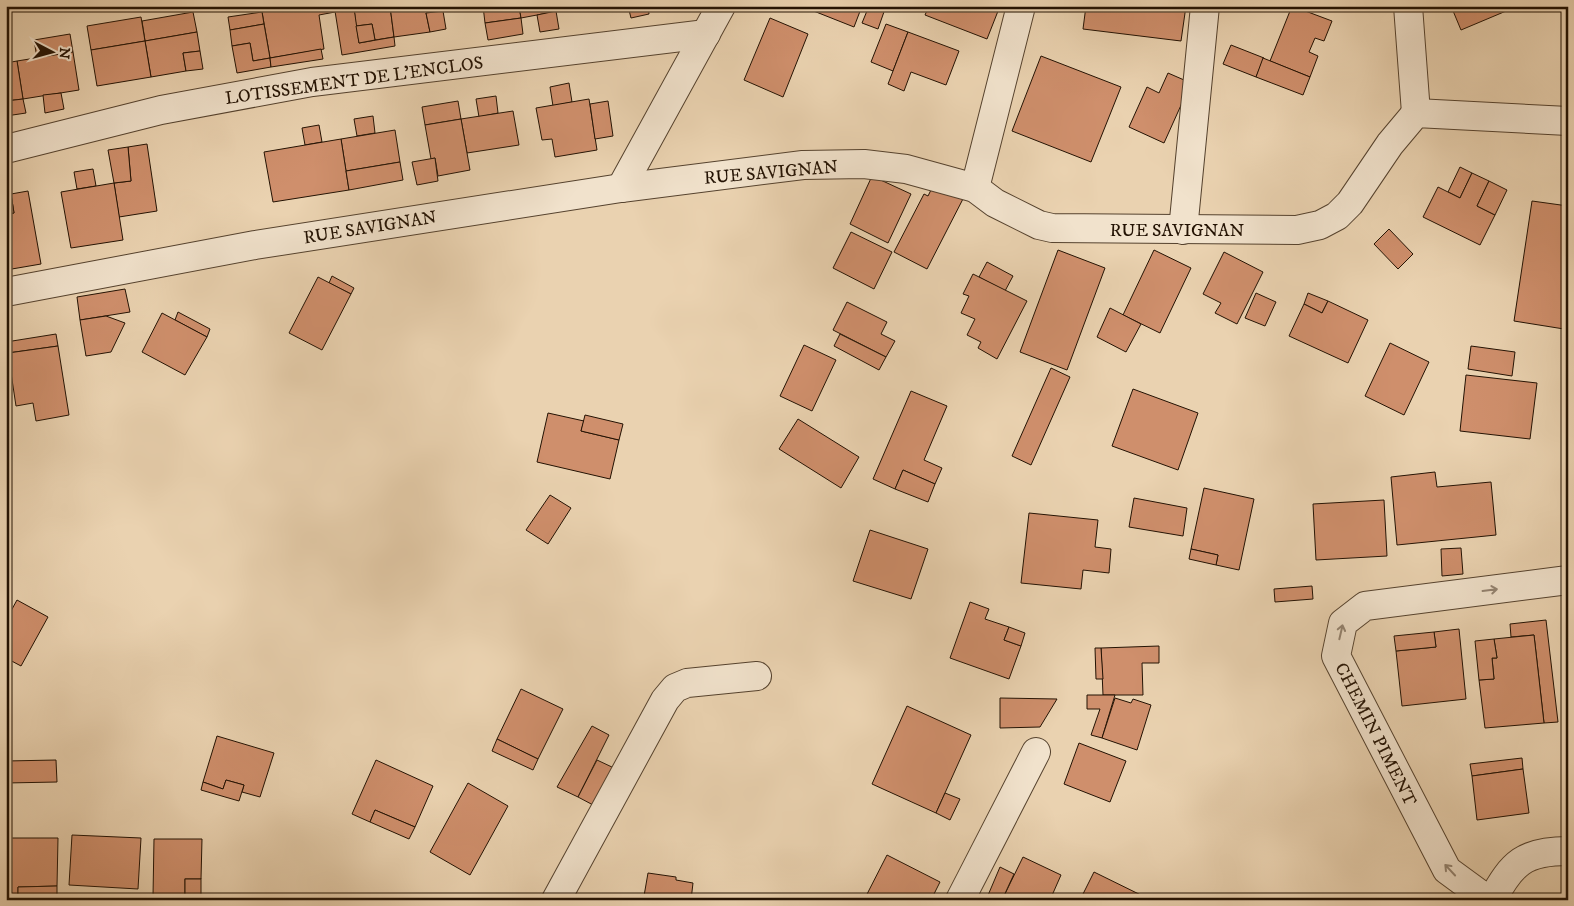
<svg xmlns="http://www.w3.org/2000/svg" width="1574" height="906" font-family="'IM FELL DW Pica',serif">
	<style>
		.building { fill: #cf8f6c; stroke: #231203 }
		.lines { fill: none; stroke-linecap: round; stroke-linejoin: round }
		.street-casing { stroke: #55422e; stroke-width: 30 }
		.street { stroke: #f1e2cc; stroke-width: 28 }
		.oneway { stroke: #948472 }
		.labels { text-anchor: middle; stroke-width: 4.5; stroke-linejoin: round; paint-order: stroke }
		.street-label { font-size: 18px; fill: #231203; stroke: #f1e2cc }
	</style>
	<rect width="100%" height="100%" fill="#ead2b0"/>
	<filter id="stains"><feTurbulence type="fractalNoise" baseFrequency=".004" numOctaves="4"/><feColorMatrix values="0 0 0 0 .2 0 0 0 0 .09 0 0 0 0 .02 0 0 0 .5 -.17"/></filter>
	<radialGradient id="worn" r=".72"><stop offset=".6" stop-color="#630" stop-opacity="0"/><stop offset="1" stop-color="#630" stop-opacity=".3"/></radialGradient>
	<g class="building">
		<polygon points="261,6 334,6 335,12 319,15 324,49 270,58"/>
		<polygon points="367,6 390,6 394,37 375,40 372,24 356,26 354,8"/>
		<polygon points="390,6 442,6 443,11 426,13 430,32 394,37"/>
		<polygon points="483,6 519,6 521,18 485,23"/>
		<polygon points="519,6 574,6 574,8 521,18"/>
		<polygon points="628,6 648,6 649,14 631,18"/>
		<polygon points="668,6 684,6 685,8 669,10"/>
		<polygon points="801,6 862,6 854,27"/>
		<polygon points="869,6 886,6 878,29 862,23"/>
		<polygon points="929,6 1000,6 987,39 925,15"/>
		<polygon points="1086,6 1186,6 1181,41 1083,29"/>
		<polygon points="1292,6 1332,21 1324,41 1315,38 1309,52 1318,56 1310,77 1270,61"/>
		<polygon points="1451,6 1518,6 1461,30"/>
		<polygon points="354,8 359,43 394,37 395,46 342,55 335,11"/>
		<polygon points="443,11 446,29 430,32 426,13"/>
		<polygon points="556,11 559,29 540,32 537,15"/>
		<polygon points="193,12 197,32 145,41 142,21"/>
		<polygon points="262,12 264,24 230,30 228,17"/>
		<polygon points="141,17 145,41 91,50 87,26"/>
		<polygon points="521,18 523,34 488,40 485,23"/>
		<polygon points="770,18 808,34 783,97 744,80"/>
		<polygon points="264,24 270,58 253,61 250,43 232,46 230,30"/>
		<polygon points="372,24 375,40 359,43 356,26"/>
		<polygon points="886,24 908,32 893,71 871,62"/>
		<polygon points="197,32 200,51 183,53 186,71 151,77 145,41"/>
		<polygon points="908,32 959,51 946,85 911,72 904,91 888,84"/>
		<polygon points="70,34 73,52 37,58 34,40"/>
		<polygon points="145,41 151,77 97,86 91,50"/>
		<polygon points="250,43 253,61 270,58 271,67 237,73 232,46"/>
		<polygon points="1231,45 1264,58 1256,77 1223,64"/>
		<polygon points="321,49 323,59 271,67 270,58"/>
		<polygon points="200,51 203,69 186,71 183,53"/>
		<polygon points="73,52 79,90 23,99 17,61"/>
		<polygon points="1041,56 1121,87 1091,162 1012,131"/>
		<polygon points="1263,58 1310,77 1303,95 1256,77"/>
		<polygon points="17,61 23,99 6,101 6,63"/>
		<polygon points="1168,73 1191,83 1164,143 1129,127 1147,87 1159,93"/>
		<polygon points="569,83 572,102 553,106 550,87"/>
		<polygon points="61,93 64,109 45,113 43,95"/>
		<polygon points="496,96 498,113 479,117 476,99"/>
		<polygon points="23,99 26,113 6,116 6,101"/>
		<polygon points="589,99 597,150 555,157 552,139 542,140 536,108"/>
		<polygon points="458,101 461,119 425,125 422,107"/>
		<polygon points="608,101 613,136 595,139 590,104"/>
		<polygon points="513,111 519,145 467,153 461,119"/>
		<polygon points="373,116 375,133 357,136 354,119"/>
		<polygon points="461,119 470,170 438,176 435,158 431,159 425,125"/>
		<polygon points="319,125 322,142 305,145 302,128"/>
		<polygon points="395,130 400,162 346,171 341,139"/>
		<polygon points="341,139 349,190 273,202 264,152"/>
		<polygon points="147,144 157,211 119,217 114,183 131,181 128,147"/>
		<polygon points="128,147 131,181 114,183 108,150"/>
		<polygon points="435,158 438,181 417,185 412,162"/>
		<polygon points="400,162 403,180 349,190 346,171"/>
		<polygon points="1460,167 1472,173 1460,198 1448,192"/>
		<polygon points="93,169 96,186 77,189 74,172"/>
		<polygon points="1472,173 1489,181 1477,206 1495,215 1480,245 1423,217 1438,187 1460,198"/>
		<polygon points="872,176 911,194 888,243 850,224"/>
		<polygon points="936,180 965,195 927,269 894,252 924,194 928,196"/>
		<polygon points="1489,181 1507,190 1495,215 1477,206"/>
		<polygon points="114,183 123,240 71,248 61,192"/>
		<polygon points="28,191 41,264 6,270 6,214 14,213 11,194"/>
		<polygon points="11,194 14,213 6,214 6,195"/>
		<polygon points="1532,201 1568,206 1568,305 1564,329 1514,321"/>
		<polygon points="1389,229 1413,254 1398,269 1374,244"/>
		<polygon points="851,232 892,252 874,289 833,268"/>
		<polygon points="1058,250 1105,268 1067,370 1020,352"/>
		<polygon points="1154,250 1191,268 1160,333 1123,315"/>
		<polygon points="1224,252 1263,272 1237,324 1215,313 1221,303 1203,294"/>
		<polygon points="987,262 1013,276 1005,291 979,277"/>
		<polygon points="973,274 1027,301 997,359 978,348 981,342 967,335 975,319 961,313 969,296 963,294"/>
		<polygon points="332,276 354,288 351,294 329,283"/>
		<polygon points="318,277 351,294 322,350 289,333"/>
		<polygon points="125,289 130,312 80,320 77,297"/>
		<polygon points="1256,293 1276,302 1265,326 1245,318"/>
		<polygon points="1308,293 1328,301 1322,313 1304,304"/>
		<polygon points="1328,301 1368,320 1348,363 1289,336 1304,304 1322,313"/>
		<polygon points="847,302 887,322 881,334 895,341 886,357 833,330"/>
		<polygon points="1110,308 1141,324 1126,352 1097,337"/>
		<polygon points="178,312 210,329 207,337 175,320"/>
		<polygon points="162,313 207,337 185,375 142,352"/>
		<polygon points="106,316 125,323 111,352 86,356 80,320"/>
		<polygon points="56,334 58,346 8,353 6,342"/>
		<polygon points="840,334 886,357 879,370 834,346"/>
		<polygon points="1390,343 1429,362 1404,415 1365,396"/>
		<polygon points="804,345 836,360 812,411 780,396"/>
		<polygon points="58,346 69,415 36,421 33,403 16,406 8,353"/>
		<polygon points="1471,346 1515,352 1512,376 1468,369"/>
		<polygon points="1051,368 1070,377 1031,465 1012,456"/>
		<polygon points="1466,375 1537,383 1530,439 1460,431"/>
		<polygon points="1133,389 1198,413 1178,470 1112,446"/>
		<polygon points="911,391 947,406 924,460 942,468 935,484 903,470 895,489 873,479"/>
		<polygon points="548,413 584,421 581,431 619,440 610,479 537,462"/>
		<polygon points="585,415 623,424 619,440 581,431"/>
		<polygon points="798,419 859,457 841,488 779,449"/>
		<polygon points="903,470 935,484 928,502 895,489"/>
		<polygon points="1435,472 1437,487 1491,482 1496,535 1397,545 1391,477"/>
		<polygon points="1204,488 1254,499 1239,570 1216,565 1218,555 1191,549"/>
		<polygon points="550,495 571,508 548,544 526,530"/>
		<polygon points="1134,498 1187,508 1183,536 1129,527"/>
		<polygon points="1384,500 1387,556 1316,560 1313,504"/>
		<polygon points="1029,513 1098,520 1095,547 1111,549 1109,573 1083,570 1081,589 1021,583"/>
		<polygon points="870,530 928,549 911,599 853,581"/>
		<polygon points="1461,548 1463,574 1442,576 1441,549"/>
		<polygon points="1191,549 1218,555 1216,565 1189,559"/>
		<polygon points="1312,586 1313,599 1275,602 1274,589"/>
		<polygon points="17,600 48,617 21,666 6,658 6,620"/>
		<polygon points="970,602 989,609 985,619 1009,627 1004,640 1021,646 1009,679 950,658"/>
		<polygon points="1546,620 1558,722 1544,723 1534,635 1511,637 1510,624"/>
		<polygon points="1009,627 1025,633 1021,646 1004,640"/>
		<polygon points="1459,629 1466,699 1402,706 1396,651 1436,647 1434,632"/>
		<polygon points="1434,632 1436,647 1396,651 1394,636"/>
		<polygon points="1534,635 1544,723 1485,728 1479,680 1494,679 1492,658 1497,658 1494,639"/>
		<polygon points="1494,639 1497,658 1492,658 1494,679 1479,680 1475,641"/>
		<polygon points="1159,646 1159,663 1142,663 1143,695 1103,695 1101,648"/>
		<polygon points="1095,648 1101,648 1103,679 1096,679"/>
		<polygon points="521,689 563,709 538,759 497,739"/>
		<polygon points="1087,695 1115,695 1102,738 1091,735 1100,709 1087,709"/>
		<polygon points="1000,698 1057,699 1040,727 1000,728"/>
		<polygon points="1115,698 1131,703 1133,699 1151,705 1137,750 1102,738"/>
		<polygon points="907,706 971,735 936,813 872,784"/>
		<polygon points="592,726 609,735 578,797 557,787"/>
		<polygon points="217,736 274,753 260,797 242,792 244,785 226,780 223,789 203,782"/>
		<polygon points="497,739 538,759 533,770 492,751"/>
		<polygon points="1079,743 1126,761 1110,802 1064,784"/>
		<polygon points="1522,758 1523,769 1472,776 1470,764"/>
		<polygon points="56,760 57,782 6,783 6,761"/>
		<polygon points="376,760 433,786 415,827 375,810 370,822 352,814"/>
		<polygon points="597,760 614,768 595,806 578,797"/>
		<polygon points="1523,769 1529,813 1477,820 1472,776"/>
		<polygon points="226,780 244,785 239,801 201,790 203,782 223,789"/>
		<polygon points="468,783 508,806 470,875 430,852"/>
		<polygon points="945,793 960,799 950,820 936,813"/>
		<polygon points="375,810 415,827 409,839 370,822"/>
		<polygon points="72,835 141,838 138,889 69,885"/>
		<polygon points="6,838 58,838 57,886 18,887 18,900 6,900"/>
		<polygon points="154,839 202,839 201,879 185,879 185,896 153,896"/>
		<polygon points="887,855 940,882 931,900 864,900"/>
		<polygon points="1023,857 1061,875 1050,900 1002,900"/>
		<polygon points="1000,867 1014,874 1002,900 986,900"/>
		<polygon points="1094,872 1149,899 1080,900"/>
		<polygon points="648,873 676,877 676,880 693,883 691,900 665,900 644,896"/>
		<rect x="185" y="879" width="16" height="17"/>
		<polygon points="57,886 57,900 18,900 18,887"/>
	</g>
	<g class="lines">
		<g class="street-casing">
			<g id="street">
				<polyline points="1408,6 1416,113"/>
				<polyline points="6,149 161,110 312,82 706,34"/>
				<polyline points="621,188 721,6"/>
				<polyline points="975,188 1021,6"/>
				<polyline points="1183,230 1205,6"/>
				<polyline points="6,292 255,245 621,188 803,165 864,164 906,169 975,188 995,203 1039,225 1052,228 1297,230 1320,225 1337,216 1350,203 1390,144 1416,113 1568,121"/>
				<polyline points="556,900 665,700 675,688 687,683 757,676"/>
				<polyline points="960,900 1036,752"/>
				<polyline points="1488,900 1447,870 1336,656 1343,623 1365,606 1568,580"/>
				<path d="M1492,900c20,-37 32,-49 76,-49"/>
			</g>
		</g>
		<use href="#street" class="street"/>
	</g>
	<defs><path id="oneway-shaft" d="M-6 0H5M1.5-3L5.5 0L1.5 3" fill="none" stroke-width="1.6" stroke-linecap="round" stroke-linejoin="round" transform="scale(1.25)"/></defs>
	<g class="oneway">
		<use href="#oneway-shaft" transform="translate(1490 590) rotate(-7)"/>
		<use href="#oneway-shaft" transform="translate(1341 632) rotate(-77)"/>
		<use href="#oneway-shaft" transform="translate(1450 870) rotate(-133)"/>
	</g>
	<g class="labels">
		<g class="street-label">
			<text transform="translate(354 80) rotate(-8)" y="6">LOTISSEMENT DE L'ENCLOS</text>
			<text transform="translate(771 172) rotate(-5)" y="6">RUE SAVIGNAN</text>
			<text transform="translate(370 227) rotate(-9)" y="6">RUE SAVIGNAN</text>
			<text x="1177" y="236">RUE SAVIGNAN</text>
			<text transform="translate(1376 734) rotate(63)" y="6">CHEMIN PIMENT</text>
		</g>
	</g>
	<rect width="1574" height="906" fill="none" stroke="#ead2b0" stroke-width="25"/>
	<rect x="8" y="8" width="1559" height="891" fill="none" stroke="#231203" stroke-width="2.5"/>
	<rect x="12" y="12" width="1549" height="881" fill="none" stroke="#231203"/>
	<g transform="translate(52 52) rotate(96)" stroke="#f1e2cc" stroke-width="4" paint-order="stroke">
	<path d="M0-4L9 19L0 12L-9 19Z" fill="#231203"/>
	<text y="-8" font-size="14" font-weight="bold" text-anchor="middle" fill="#231203">N</text>
	</g>
	<rect width="100%" height="100%" filter="url(#stains)"/>
	<rect width="100%" height="100%" fill="url(#worn)"/>
</svg>
